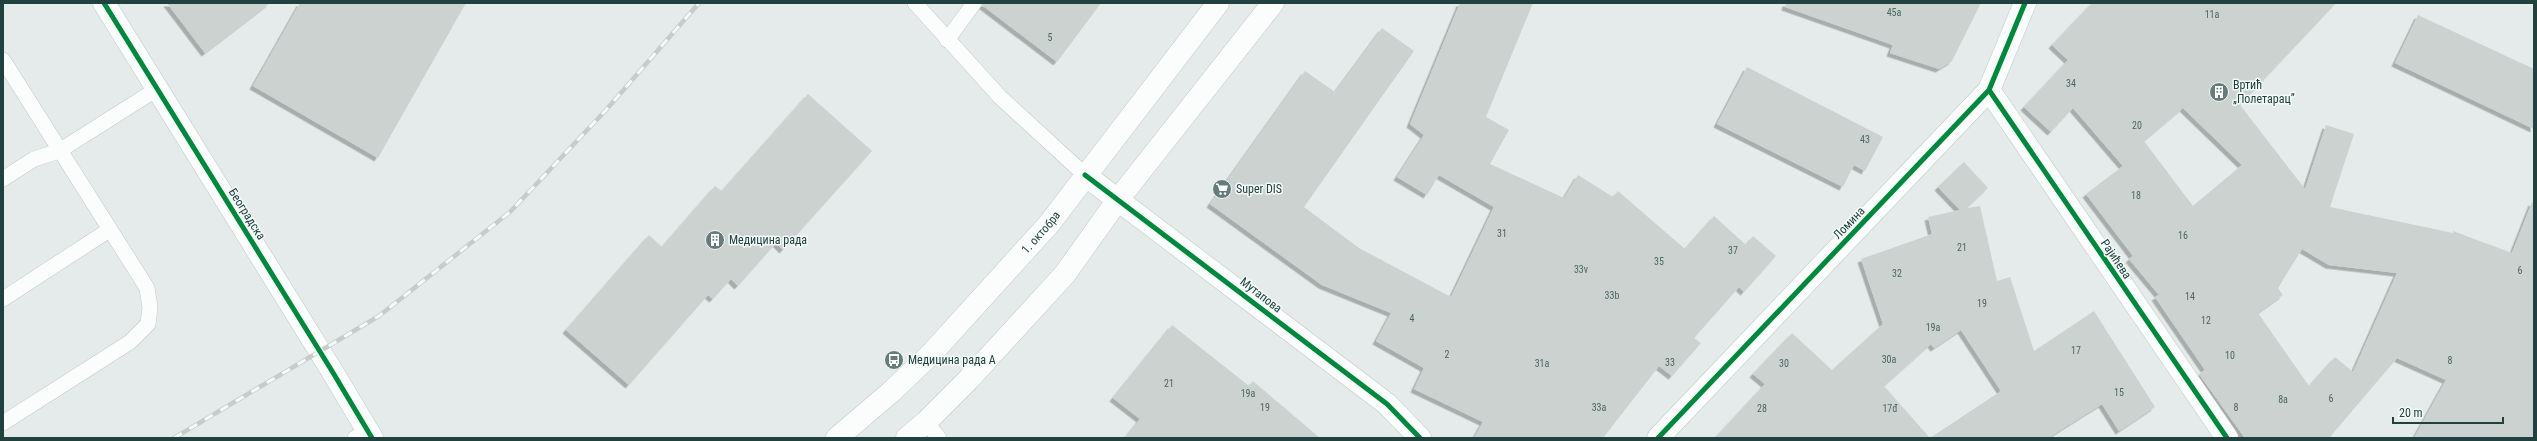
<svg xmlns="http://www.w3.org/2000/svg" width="2537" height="441" font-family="'Roboto Condensed',sans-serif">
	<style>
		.building { fill: #ccd2d0; fill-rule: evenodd; filter: url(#shadow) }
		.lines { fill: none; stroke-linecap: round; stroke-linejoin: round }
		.lane-casing { stroke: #c2c8c7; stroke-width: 16 }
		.street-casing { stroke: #c2c8c7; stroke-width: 23 }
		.secondary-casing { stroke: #c0c9c7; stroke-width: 23 }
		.lane { stroke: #fbfcfc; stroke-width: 15 }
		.street { stroke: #fbfcfc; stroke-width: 22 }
		.secondary { stroke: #fbfcfc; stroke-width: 22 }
		.rail-casing { stroke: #c7cccb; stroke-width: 4.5 }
		.rail { stroke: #f3faf7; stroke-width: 3; stroke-dasharray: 9; stroke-linecap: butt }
		.cycleway-casing { stroke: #f3faf7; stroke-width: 8 }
		.cycleway { stroke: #00873e; stroke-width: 5 }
		.labels { text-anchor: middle; stroke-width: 3; stroke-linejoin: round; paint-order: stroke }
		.number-label { font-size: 10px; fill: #4c6663 }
		.poi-label { font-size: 12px; fill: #20413e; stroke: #f3faf7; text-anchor: start }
		.street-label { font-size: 12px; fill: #20413e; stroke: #f3faf7 }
	</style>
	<defs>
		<filter id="shadow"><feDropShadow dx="-3.5" dy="3.5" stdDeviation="0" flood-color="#0004"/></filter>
	</defs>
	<rect width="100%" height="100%" fill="#e5ebea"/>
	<g class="building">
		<polygon points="167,3 270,3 205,53"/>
		<polygon points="300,3 466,3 378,158 253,86"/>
		<polygon points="983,3 1101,3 1057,62 982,5"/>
		<polygon points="1460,3 1533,3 1486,117 1509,130 1490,164 1564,198 1578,175 1613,197 1618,191 1685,249 1714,216 1746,245 1753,236 1776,256 1744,292 1739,287 1694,338 1701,343 1672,376 1659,366 1603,438 1474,438 1483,422 1414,389 1424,368 1376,341 1391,313 1322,285 1210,204 1305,71 1335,92 1382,28 1414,51 1304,207 1359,248 1451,297 1494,207 1439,175 1427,195 1397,177 1424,135 1410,124"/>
		<polygon points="1786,3 1981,3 1952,61 1939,69 1890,53 1893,45 1785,7"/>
		<path d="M2092,3h244l-96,102 65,84 21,-64 28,9 -24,73 123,26v-2l59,22 20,-51 2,1v235h-120l32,-58 -49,-22 -68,80h-84l-46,-64 6,-4 -50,-73 4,-2 -30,-36 4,-3 -47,-62 37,-28 -50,-58 -22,24 -27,-25 44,-47 -16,-15zM2183,108l59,57 -49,41 -49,-65zM2302,249l27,16 68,8 -44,99 -18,-15 -26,29 -51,-73 25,-18 -5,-7z"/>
		<polygon points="2418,15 2534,69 2534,129 2395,63"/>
		<polygon points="1747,67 1883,137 1865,171 1854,165 1843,187 1717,124"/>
		<polygon points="808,94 872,151 783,250 776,243 738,286 731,279 713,299 708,295 629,385 566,330 649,235 662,247 715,186 722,191"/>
		<path d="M1964,162l24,26 -21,20 13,-2 17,75 13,-4 24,74 60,-40 61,96 -36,24 -17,-27 -54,34h-333l50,-54 -12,-10 39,-41 40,37 51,-46 -22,-65 71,-25 -4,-17 32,-7 -22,-23zM1961,330l40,61 -71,47 -46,-52 47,-42 3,4z"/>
		<polygon points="1172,325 1249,386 1253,381 1320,438 1125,438 1140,419 1113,398"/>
	</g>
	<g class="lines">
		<g class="lane-casing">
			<g id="lane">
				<polyline points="915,3 1000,97 1085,175"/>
				<polyline points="947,40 974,3"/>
				<polyline points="3,60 147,288 150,307 148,324 130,342 3,423"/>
				<polyline points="3,179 34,159 59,151 157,89"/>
				<polyline points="3,299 109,230"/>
				<polyline points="926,422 939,438"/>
				<polyline points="355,438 367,430"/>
			</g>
		</g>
		<g class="street-casing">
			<g id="street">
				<polyline points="1989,90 2227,438"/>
				<polyline points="1085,175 1387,404 1420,438"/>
				<polyline points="1658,438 1989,90 2025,3"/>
			</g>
		</g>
		<g class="secondary-casing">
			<g id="secondary">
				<polyline points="104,3 332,371 372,438"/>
				<path id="s1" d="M837,438l54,-46 41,-39 117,-129 169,-221"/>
				<polyline points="907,438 926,422 969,379 1065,274 1117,201 1273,3"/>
			</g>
		</g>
		<use href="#lane" class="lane"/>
		<use href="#street" class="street"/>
		<use href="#secondary" class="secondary"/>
		<g class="rail-casing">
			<polyline id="rail" points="174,438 379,316 510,212 606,110 699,3"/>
		</g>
		<use href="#rail" class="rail"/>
		<g class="cycleway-casing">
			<g id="cycleway">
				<polyline points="104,3 332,371 372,438"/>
				<polyline points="1989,90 2227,438"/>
				<polyline points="1085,175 1387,404 1420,438"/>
				<polyline points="1658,438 1989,90 2025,3"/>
			</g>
		</g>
		<use href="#cycleway" class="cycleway"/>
	</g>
	<defs>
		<g id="building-disc" transform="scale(1)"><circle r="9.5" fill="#657c7a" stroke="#f3faf7"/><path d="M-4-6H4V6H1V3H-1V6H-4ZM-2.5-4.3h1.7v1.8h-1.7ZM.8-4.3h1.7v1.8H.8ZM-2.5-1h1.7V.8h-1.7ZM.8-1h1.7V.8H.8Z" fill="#fff"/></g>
		<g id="supermarket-disc" transform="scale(1)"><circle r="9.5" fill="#657c7a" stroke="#f3faf7"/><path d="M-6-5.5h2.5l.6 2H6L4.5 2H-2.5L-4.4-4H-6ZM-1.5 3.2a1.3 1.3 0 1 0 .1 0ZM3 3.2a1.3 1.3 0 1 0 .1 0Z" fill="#fff"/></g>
		<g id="bus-disc" transform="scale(1)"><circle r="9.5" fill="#657c7a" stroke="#f3faf7"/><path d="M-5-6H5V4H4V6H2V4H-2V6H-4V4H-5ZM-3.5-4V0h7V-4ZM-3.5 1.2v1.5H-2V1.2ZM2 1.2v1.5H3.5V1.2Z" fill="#fff"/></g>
	</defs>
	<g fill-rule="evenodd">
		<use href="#building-disc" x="2219" y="92"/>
		<use href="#supermarket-disc" x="1222" y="189"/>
		<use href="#building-disc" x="715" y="240"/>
		<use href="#bus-disc" x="894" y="360"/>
	</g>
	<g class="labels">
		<g class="number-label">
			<text x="1894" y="16">45a</text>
			<text x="2212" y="18">11a</text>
			<text x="1050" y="41">5</text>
			<text x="2071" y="87">34</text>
			<text x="2137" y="129">20</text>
			<text x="1865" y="143">43</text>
			<text x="2136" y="199">18</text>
			<text x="1502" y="237">31</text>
			<text x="2183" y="239">16</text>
			<text x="1962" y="251">21</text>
			<text x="1733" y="254">37</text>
			<text x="1659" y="265">35</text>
			<text x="1581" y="273">33v</text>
			<text x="2520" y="274">6</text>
			<text x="1897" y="277">32</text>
			<text x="1612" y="299">33b</text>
			<text x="2190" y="300">14</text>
			<text x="1982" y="307">19</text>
			<text x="1412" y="322">4</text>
			<text x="2206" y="324">12</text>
			<text x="1933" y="331">19a</text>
			<text x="2076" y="354">17</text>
			<text x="1447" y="358">2</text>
			<text x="2230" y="359">10</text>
			<text x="1889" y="363">30a</text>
			<text x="2450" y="364">8</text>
			<text x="1670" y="366">33</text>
			<text x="1542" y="367">31a</text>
			<text x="1784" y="367">30</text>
			<text x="1169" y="387">21</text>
			<text x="2119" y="396">15</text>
			<text x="1248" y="397">19a</text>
			<text x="2331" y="402">6</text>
			<text x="2283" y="403">8a</text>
			<text x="1265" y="411">19</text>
			<text x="1599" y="411">33a</text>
			<text x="2236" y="411">8</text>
			<text x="1762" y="412">28</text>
			<text x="1890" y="412">17đ</text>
		</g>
		<g class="poi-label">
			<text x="2233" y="89">Вртић<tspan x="2233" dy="14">„Полетарац”</tspan></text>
			<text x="1236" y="193">Super DIS</text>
			<text x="729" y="244">Медицина рада</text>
			<text x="908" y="364">Медицина рада А</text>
		</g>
		<g class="street-label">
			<text transform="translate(247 214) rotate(58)" y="4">Београдска</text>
			<text transform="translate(1849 223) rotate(-46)" y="4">Ломина</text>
			<text dy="4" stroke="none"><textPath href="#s1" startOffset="290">1. октобра</textPath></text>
			<text transform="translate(2116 259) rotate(56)" y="4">Рајићева</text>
			<text transform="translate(1261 295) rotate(38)" y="4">Мутапова</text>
		</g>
	</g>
	<rect width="2537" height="441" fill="none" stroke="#20413e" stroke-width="8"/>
	<path d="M2393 417v6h110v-6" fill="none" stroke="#20413e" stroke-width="2"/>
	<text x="2399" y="417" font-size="12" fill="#20413e" stroke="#f3faf7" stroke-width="3" paint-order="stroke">20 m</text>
</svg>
